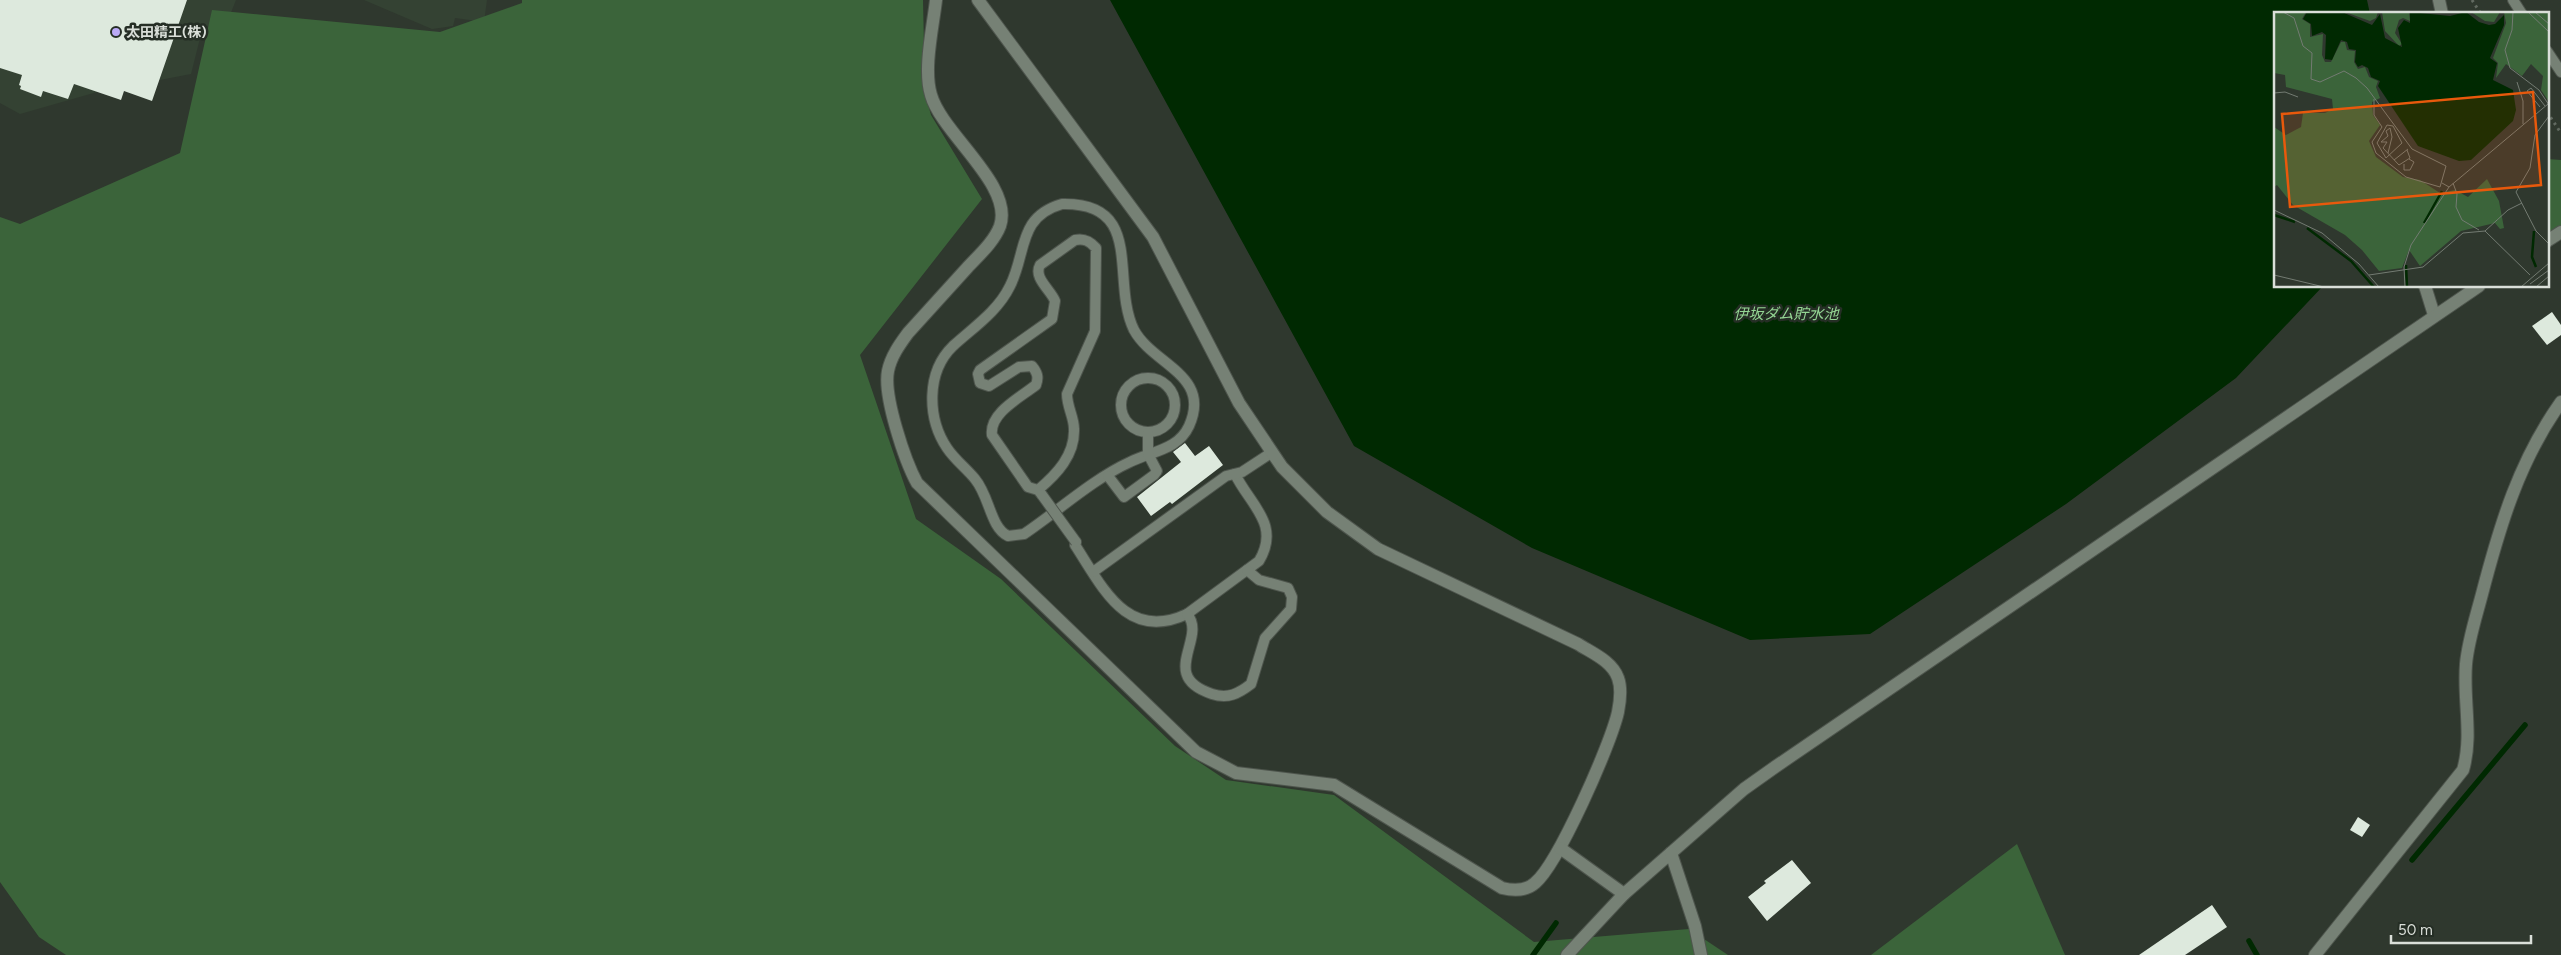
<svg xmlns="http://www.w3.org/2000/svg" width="2561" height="955" font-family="Figtree,'Noto Sans JP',sans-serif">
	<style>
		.built { fill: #344233 }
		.green { fill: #3b643a }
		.water { fill: #002901 }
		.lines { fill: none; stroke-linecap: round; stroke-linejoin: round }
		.stream { stroke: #002901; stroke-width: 5.5 }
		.building { fill: #dde9dd }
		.lane-casing { stroke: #4e554d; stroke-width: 12 }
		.street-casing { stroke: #4e554d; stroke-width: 14 }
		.secondary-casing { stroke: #4e554d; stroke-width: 14 }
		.path { stroke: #626a61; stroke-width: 3; stroke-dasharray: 2.5 4; stroke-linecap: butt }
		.lane { stroke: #768175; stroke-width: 10 }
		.street { stroke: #768175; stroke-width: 12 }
		.secondary { stroke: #768175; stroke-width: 12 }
		.lane-bridge-casing { stroke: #4e554d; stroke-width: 12; stroke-linecap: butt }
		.lane-bridge { stroke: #768175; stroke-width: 10 }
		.poi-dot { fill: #bbaaf6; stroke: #252e25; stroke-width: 2 }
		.labels { text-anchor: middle; stroke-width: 5; stroke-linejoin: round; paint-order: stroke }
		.poi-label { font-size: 14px; font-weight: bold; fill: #dadfd9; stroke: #252e25; text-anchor: start }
		.water-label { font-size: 15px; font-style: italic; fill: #94d593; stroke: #252e25 }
		.inset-river { fill: none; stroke: #002901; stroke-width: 2.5 }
		.inset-road { fill: none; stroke: #737b72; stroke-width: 1 }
		.view { fill: #e8590c; fill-opacity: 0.15; stroke: #e8590c; stroke-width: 2.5 }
		.inset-edge { fill: none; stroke: #dadfd9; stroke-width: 2.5 }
	</style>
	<rect width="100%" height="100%" fill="#2f382e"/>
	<g class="built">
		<polygon points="0,0 236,0 226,25 203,26 191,74 97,92 20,114 0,103"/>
		<polygon points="364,0 487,0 484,22 455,18 453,26 432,29"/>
	</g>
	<g class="green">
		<polygon points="522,0 923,0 925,94 931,115 982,199 860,355 916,519 1001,579 1175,746 1226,780 1334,795 1534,942 1689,929 1728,955 66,955 39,937 0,882 0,217 20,224 180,153 212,10 440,32 522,3"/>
		<polygon points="2547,159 2561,160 2561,226 2547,235"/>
		<polygon points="2017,844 2065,955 1871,955"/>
	</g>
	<polygon class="water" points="1110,0 2367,0 2370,14 2275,14 2275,286 2323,286 2236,378 2066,504 1870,634 1750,640 1532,548 1354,446"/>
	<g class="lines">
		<g class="stream">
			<polyline points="2412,860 2525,725"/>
			<polyline points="2249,941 2257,955"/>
			<polyline points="1533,955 1556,923"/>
		</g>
	</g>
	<g class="building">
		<polygon points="0,0 187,0 152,101 124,91 121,100 74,84 68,99 43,91 41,97 20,89 21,86 19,85 22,75 0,68"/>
		<polygon points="2552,312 2561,325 2561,335 2547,345 2532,326"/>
		<polygon points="1185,443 1195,456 1209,446 1223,465 1172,504 1170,502 1151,516 1137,497 1181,462 1173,452"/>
		<polygon points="2358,817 2370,825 2362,837 2350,830"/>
		<polygon points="1792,860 1811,883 1767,921 1748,897 1766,883 1764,881"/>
		<polygon points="2212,905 2227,927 2185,955 2139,955"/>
	</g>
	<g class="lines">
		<g class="lane-casing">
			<g id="lane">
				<polyline points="2513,0 2522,14"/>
				<polyline points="2547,51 2561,72"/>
				<path d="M1062,204c84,-2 48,77 72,126 19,35 78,45 55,96 -11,24 -37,25 -59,36 -37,17 -72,49 -106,72l-16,2c-18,-9 -18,-39 -33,-57 -9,-11 -20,-19 -28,-31 -20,-30 -21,-76 6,-102 21,-19 45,-35 57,-60 17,-33 7,-69 52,-82z"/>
				<circle cx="1148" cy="405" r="27"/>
				<polyline points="1108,476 1124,497 1154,475 1157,471 1148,454 1148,433"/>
				<path d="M1038,490c19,-16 37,-35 36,-61 0,-12 -7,-22 -7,-35l28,-63 1,-83c-6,-7 -12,-10 -21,-8l-35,25c-7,13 11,25 15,36l-3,18 -72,51 -2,4 2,9 9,3 30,-19 13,-1c5,6 7,11 4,19 -15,12 -47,28 -44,50l36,52 10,3 4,5"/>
				<path d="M1076,542l-1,3c28,43 52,97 112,69l72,-53c22,-37 -9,-56 -24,-87"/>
				<polyline points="1093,572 1226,476 1242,472 1271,453"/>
				<path d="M1187,614c21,24 -30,62 25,80 16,5 26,0 39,-10l14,-46 26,-29 1,-12 -4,-9 -29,-8 -12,-10"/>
			</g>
		</g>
		<g class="street-casing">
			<g id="street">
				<path d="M936,0c-3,27 -13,69 -5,95 11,39 83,90 69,131 -6,16 -22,30 -33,42 -20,22 -39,43 -59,65 -8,11 -17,23 -20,38 -5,25 17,90 29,112l279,269 40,21 98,12 168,103c12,3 24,3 33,-5 23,-19 76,-139 83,-171 2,-10 4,-23 0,-34 -6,-17 -26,-25 -40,-34l-200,-95 -51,-37 -45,-45 -43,-64 -86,-166 -175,-237"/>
				<polyline points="2439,0 2442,14"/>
				<polyline points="2547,241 2561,232"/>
				<polyline points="2425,286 2434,315"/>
				<polyline points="1560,848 1624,894 1744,789 1775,767 2479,286"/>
				<polyline points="1671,853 1695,926 1701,955"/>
				<polyline points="1567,955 1624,894"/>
			</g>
		</g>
		<g class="secondary-casing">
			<path id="secondary" d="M2315,955l148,-185c10,-34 0,-70 3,-106 2,-23 10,-47 16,-70 18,-69 37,-133 79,-192"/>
		</g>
		<g class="path">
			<polyline points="2472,0 2481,14"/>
			<polyline points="2547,112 2561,133"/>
		</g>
		<use href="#lane" class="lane"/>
		<use href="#street" class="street"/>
		<use href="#secondary" class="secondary"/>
		<g class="lane-bridge-casing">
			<polyline id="lane-bridge" points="1042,495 1076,542"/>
		</g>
		<use href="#lane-bridge" class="lane-bridge"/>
	</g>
	<circle class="poi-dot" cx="116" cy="32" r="5"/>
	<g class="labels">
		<g class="poi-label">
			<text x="126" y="37">太田精工(株)</text>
		</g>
		<g class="water-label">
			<text x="1786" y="319">伊坂ダム貯水池</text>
		</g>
	</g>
	<g transform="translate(2274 12)">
		<rect width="275" height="275" fill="#2f382e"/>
		<path d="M0,0h32l-4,7 8,5v13l13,-3 -1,21 3,7h6l10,-20h4l2,8 8,1 -1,11 4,7 7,-2 4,10 9,4 -2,6 4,11 -8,4 1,13 7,10 -11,16 7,16 27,20 17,3 20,13 15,-3 13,7 19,-18 12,22 5,27 -4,1 -5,-6 -34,8 -41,35 -11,-16 -7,18 -23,3 -17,-21 -17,-15 -52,-30 -16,-20 -3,2v-60l12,8 15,-8 2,-14h22l8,-4 -1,-10 -46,-12 -1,-12 -11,-2zM71,0h33l-2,6 -6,3zM108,0h27l1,9 -7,-3 -4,2 -4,13 7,11 -3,2 -14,-15zM197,0h29l-6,10 -9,-1zM230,0h45v90l-8,-12 2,-14 -12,-12 -9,12 -16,-12 -10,14 2,-15 -5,-5 13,-35z" fill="#3b643a"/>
		<path d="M33,0h35l30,13 8,-11 5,24 17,9 -4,-19 6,-8 6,3v-11l40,4 16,-4 13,10 10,3 6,-1 9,-9v10l-14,33 7,5 -4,17 20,10 3,20 -3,11 -42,39 -12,1 -41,-15 -40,-60 2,-5 -9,-4 -3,-9 -6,-3 -4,2 -3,-5 1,-12 -7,-1 -2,-7 -6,-2 -9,20 -7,-1 1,-24 -4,-3 -10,4 -1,-12 -8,-5z" fill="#002901"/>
		<path class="inset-river" d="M0,203l21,7M150,211l18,-32M33,216l44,33 23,26M260,219l-2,26 4,10M132,253l1,22"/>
		<path class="inset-road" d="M9,0l11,6 9,28 9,7 -1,26 9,3 24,-11 12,7 11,10 45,61 34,17 -6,21 -34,-10 -30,-24 -4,-11 10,-15 -8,-12v-16M239,0l-1,18 -7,20 5,18 29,22 10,15M254,0l21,20M261,0l14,12M243,70l6,19v23M0,81l11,-1 13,5M266,95l-13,-16 4,-3 14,18M275,104l-14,19 -5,33 -14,24 20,39 13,13M113,113l6,1 9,17 -16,15 -9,-15zM114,141l4,-16 -2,-9 -4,3 2,5 -7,6h6l-4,6 16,17 11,-7 -3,-8M120,148l14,-11M130,152v6h6l4,-8 -5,-3M168,171l7,4 99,-83M179,171l4,11 -1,13 6,13 17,10M0,198l48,23 37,31 20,23M211,219l45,44M0,263l50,12M95,263l54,-8 40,-34 22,-2 23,-21 14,-7M256,272l19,-14M131,275l-1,-20 7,-22 38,-58M247,275l28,-24M262,275l13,-11"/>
		<path class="view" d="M259,80l8,93 -251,22 -8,-93z"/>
		<rect width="275" height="275" class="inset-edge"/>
	</g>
	<path d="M2391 935v8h140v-8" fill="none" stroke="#dadfd9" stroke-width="2.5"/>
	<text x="2398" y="935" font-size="15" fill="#dadfd9" stroke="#252e25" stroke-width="4" paint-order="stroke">50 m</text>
</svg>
